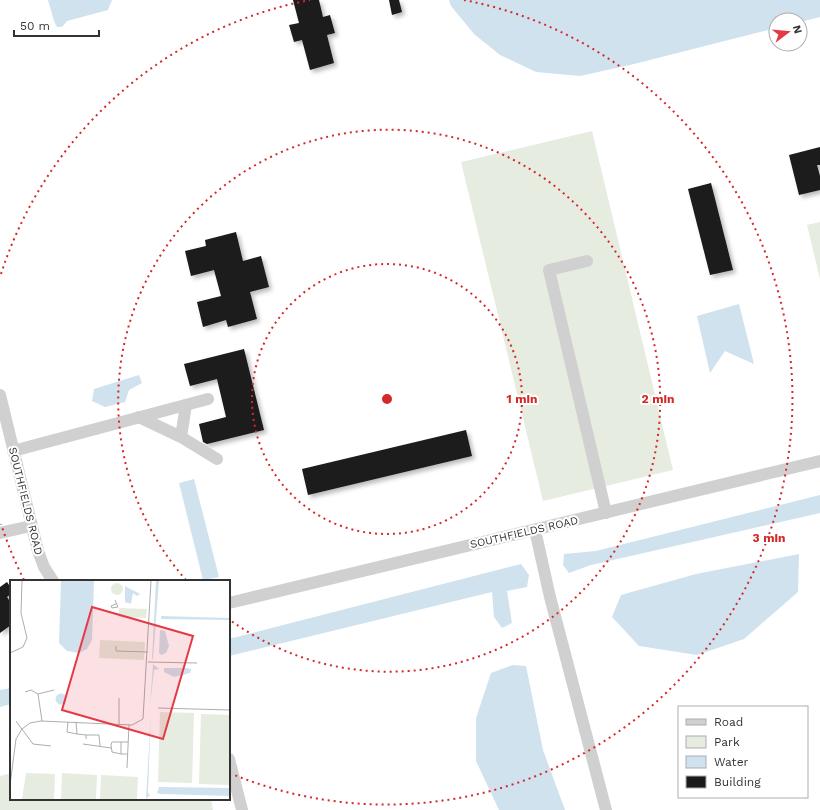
<svg xmlns="http://www.w3.org/2000/svg" width="820" height="810" font-family="'Work Sans',sans-serif">
	<style>
		.green { fill: #e6ecdf }
		.water { fill: #cfe2ee }
		.building { fill: #1a1a1a; filter: url(#shadow) }
		.lines { fill: none; stroke-linecap: round; stroke-linejoin: round }
		.minor { stroke: #d0d0d0; stroke-width: 12 }
		.ring { fill: none; stroke: #d62828; stroke-width: 2; stroke-dasharray: 2 4 }
		.labels { text-anchor: middle; stroke-width: 4; stroke-linejoin: round; paint-order: stroke }
		.street-label { font-size: 11px; fill: #333; stroke: #fff }
		.inset-road { fill: none; stroke: #adadad; stroke-width: 1 }
		.view { fill: #e63946; fill-opacity: 0.15; stroke: #e63946; stroke-width: 2 }
		.inset-edge { fill: none; stroke: #333; stroke-width: 2 }
		.centre { fill: #d62828; stroke: #fff; stroke-width: 2 }
		.ring-label { font-size: 12px; text-anchor: middle; font-weight: bold; fill: #d62828; stroke: #fff; stroke-width: 4; stroke-linejoin: round; paint-order: stroke }
	</style>
	<defs>
		<filter id="shadow"><feDropShadow dx="3" dy="3" stdDeviation="2" flood-color="#0004"/></filter>
	</defs>
	<rect width="100%" height="100%" fill="#fff"/>
	<g class="green">
		<polygon points="592,131 673,470 543,501 461,162"/>
		<polygon points="820,222 820,279 807,225"/>
		<polygon points="11,773 11,799 211,799 213,810 0,810 0,776"/>
	</g>
	<g class="water">
		<polygon points="48,0 112,0 108,10 67,21 62,27 57,27 54,21"/>
		<polygon points="449,0 820,0 820,17 800,22 800,20 776,20 776,28 634,64 580,76 536,72 500,55 474,34 451,6"/>
		<polygon points="739,304 754,364 725,351 710,373 697,316"/>
		<polygon points="139,375 142,383 129,390 125,402 105,407 92,401 94,389"/>
		<polygon points="194,479 219,577 203,580 179,483"/>
		<polygon points="820,495 820,513 591,565 569,573 563,565 564,554 596,551"/>
		<polygon points="799,554 798,592 744,639 697,655 639,646 612,617 621,595 696,574"/>
		<polygon points="521,564 529,575 527,587 507,591 512,623 502,628 494,617 492,592 229,656 229,639"/>
		<polygon points="513,665 526,666 543,750 565,810 499,810 476,761 476,718 491,673"/>
		<polygon points="11,688 11,704 0,707 0,690"/>
	</g>
	<g class="building">
		<polygon points="293,0 319,0 323,17 330,15 335,33 327,35 334,63 310,70 302,40 294,42 289,25 299,23"/>
		<polygon points="389,0 399,0 402,12 392,15"/>
		<polygon points="820,147 820,165 817,165 820,176 820,190 799,195 789,155"/>
		<polygon points="711,183 733,270 710,275 688,189"/>
		<polygon points="236,232 243,261 261,256 269,287 250,292 257,319 228,327 226,320 203,327 197,302 221,296 214,270 191,276 185,251 206,246 205,240"/>
		<polygon points="244,349 264,430 207,444 203,442 199,424 226,417 217,379 190,386 184,364"/>
		<polygon points="466,430 472,456 308,495 302,469"/>
		<polygon points="7,582 11,588 11,594 7,597 11,603 11,625 0,633 0,587"/>
	</g>
	<g class="lines">
		<g class="minor">
			<polyline points="587,261 549,270 606,513"/>
			<polyline points="0,395 38,551 44,567 53,581"/>
			<polyline points="139,417 181,437 217,459"/>
			<polyline points="181,437 186,405"/>
			<polyline points="13,451 208,399"/>
			<polyline points="535,530 550,597 606,810"/>
			<polyline points="0,533 31,526"/>
			<polyline points="229,603 820,461"/>
			<polyline points="229,759 242,810"/>
		</g>
	</g>
	<g class="ring">
		<circle cx="387" cy="399" r="135"/>
		<path d="M186 580A271 271 0 1 1 230 620"/>
		<path d="M24 580A406 406 0 0 1 1 524M1 274A406 406 0 0 1 310 0M464 0A406 406 0 1 1 232 774"/>
	</g>
	<g class="labels">
		<g class="street-label">
			<text transform="translate(26 501) rotate(76)" y="4">SOUTHFIELDS ROAD</text>
			<text transform="translate(524 532) rotate(-13)" y="4">SOUTHFIELDS ROAD</text>
		</g>
	</g>
	<g transform="translate(10 580)">
		<rect width="220" height="220" fill="#fff"/>
		<path d="M101 9a6 6 0 1 1 12 0a6 6 0 1 1-12 0ZM109,28l28,1 -1,9 -27,-1zM90,60l45,2 -1,18 -45,-2zM150,132l34,1 -2,70 -34,-1zM191,134l29,1v70l-31,-1zM16,193l29,1 -1,25h-32zM52,193l35,2 -1,24h-35zM91,195l37,2 -1,22h-37z" fill="#e6ecdf"/>
		<path d="M51,1h33l-2,59 -5,9 -8,4 -12,-2 -8,-8zM146,1h3l-6,78h-1zM115,6l15,8 -3,2 -4,-3 -2,11 -6,-2zM151,36l69,2v2l-69,-1zM150,50l5,1 4,15 -3,7 -5,2 -2,-2zM143,84l6,5 -5,1 -4,36zM154,88h23l4,1 -1,4 -16,4 -10,-5zM45.5 119a5.5 5.5 0 1 1 11 0a5.5 5.5 0 1 1-11 0ZM141,132l-3,81 2,2 -4,4zM149,207l70,1 1,8 -69,-2 -4,-1z" fill="#cfe2ee"/>
		<path class="inset-road" d="M105,20l3,7 -6,1 -1,-2 5,-2M106,66v5l32,1M0,73l13,-6 4,-9 -6,-25 1,-32M138,82l49,1M15,112l6,-2 7,4 16,-4M28,114l4,27M148,128l72,2M6,141l17,23 18,2M58,142l-1,10 10,2 -1,-12M109,144v-26M67,154l9,1v4M76,155h13l1,11M73,164l28,4M111,174l-9,-2 -1,-7 1,-3h9M117,174h-6v-12h7M117,188l2,-43M0,205l6,-46 6,-10 8,-6 11,-2 91,4 11,-6 8,-138"/>
		<path class="view" d="M82,27l101,29 -30,103 -101,-29z"/>
		<rect width="220" height="220" class="inset-edge"/>
	</g>
	<circle cx="387" cy="399" r="6" class="centre"/>
	<g class="ring-label">
		<text x="522" y="403">1 min</text>
		<text x="658" y="403">2 min</text>
		<text x="769" y="542">3 min</text>
	</g>
	<rect x="678" y="706" width="130" height="92" fill="#ffffff" stroke="#adadad"/>
	<rect x="686" y="719" width="20" height="6" fill="#d0d0d0" stroke="#adadad"/>
	<text x="714" y="726" font-size="12" fill="#333333">Road</text>
	<rect x="686" y="736" width="20" height="12" fill="#e6ecdf" stroke="#adadad"/>
	<text x="714" y="746" font-size="12" fill="#333333">Park</text>
	<rect x="686" y="756" width="20" height="12" fill="#cfe2ee" stroke="#adadad"/>
	<text x="714" y="766" font-size="12" fill="#333333">Water</text>
	<rect x="686" y="776" width="20" height="12" fill="#1a1a1a" stroke="#adadad"/>
	<text x="714" y="786" font-size="12" fill="#333333">Building</text>
	<g transform="translate(788 32) rotate(74)"><circle r="19" fill="#ffffff" stroke="#adadad"/>
	<path d="M0-3L7 15L0 10L-7 15Z" fill="#e63946"/>
	<text y="-6" font-size="11" font-weight="bold" text-anchor="middle" fill="#333333">N</text>
	</g>
	<path d="M14 30v6h85v-6" fill="none" stroke="#333333" stroke-width="2"/>
	<text x="20" y="30" font-size="12" fill="#333333" stroke="#ffffff" stroke-width="3" paint-order="stroke">50 m</text>
</svg>
